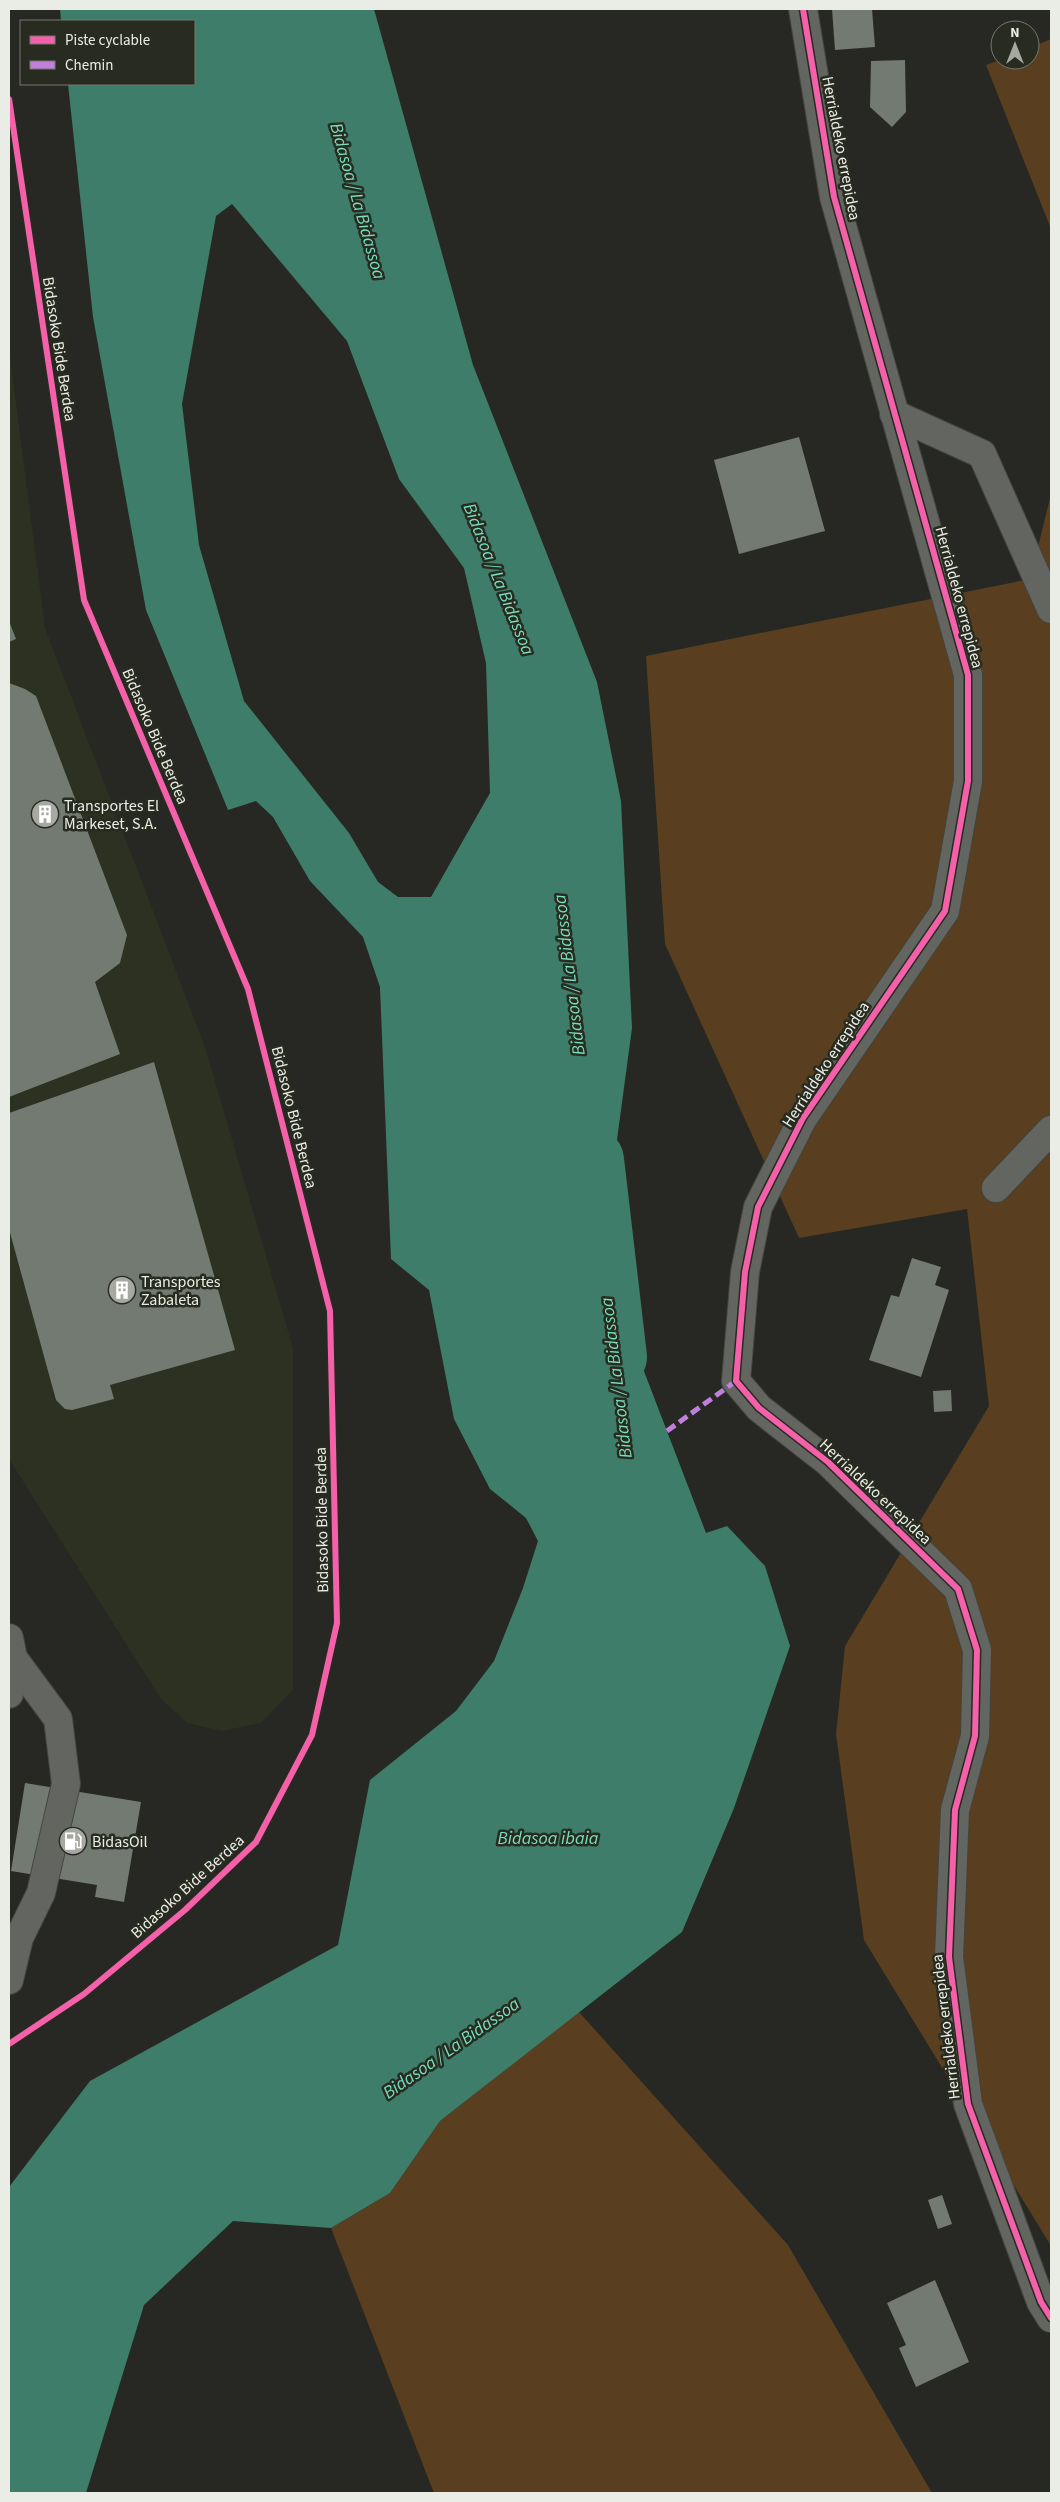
<svg xmlns="http://www.w3.org/2000/svg" width="1060" height="2502" font-family="'Source Sans 3',sans-serif">
	<style>
		.built { fill: #2c3121 }
		.green { fill: #593e1f }
		.water { fill: #3e7d6a; fill-rule: evenodd }
		.lines { fill: none; stroke-linecap: round; stroke-linejoin: round }
		.river { stroke: #3e7d6a; stroke-width: 66 }
		.building { fill: #727a71 }
		.minor-casing { stroke: #44453f; stroke-width: 30 }
		.minor { stroke: #636560; stroke-width: 28 }
		.quiet { stroke: #c07fdc; stroke-width: 5; stroke-dasharray: 10 5; stroke-linecap: butt }
		.cycleway-casing { stroke: #282b20; stroke-width: 9 }
		.cycleway { stroke: #f560ab; stroke-width: 6 }
		.labels { text-anchor: middle; stroke-width: 5; stroke-linejoin: round; paint-order: stroke }
		.street-label { font-size: 16px; fill: #eaede5; stroke: #282b20 }
		.poi-label { font-size: 16px; fill: #eaede5; stroke: #282b20; text-anchor: start }
		.water-label { font-size: 18px; font-style: italic; fill: #77dec0; stroke: #282b20 }
	</style>
	<rect width="100%" height="100%" fill="#272823"/>
	<polygon class="built" points="9,348 45,628 205,1047 293,1348 293,1690 261,1723 222,1731 187,1723 161,1699 9,1459"/>
	<g class="green">
		<polygon points="1051,39 1051,229 986,65 1000,60 1030,60 1030,48"/>
		<polygon points="1051,494 1051,2246 864,1940 836,1734 845,1646 989,1406 967,1209 799,1238 665,944 646,656 1030,579"/>
		<polygon points="579,2012 788,2245 932,2493 434,2493 331,2228 390,2193 440,2121"/>
	</g>
	<path class="water" d="M60,9h314l99,356 124,317 24,119 11,227 -31,231 105,274 21,-7 38,40 25,80 -56,162 -52,124 -242,189 -50,72 -59,35 -98,-7 -89,84 -58,188h-77v-306l81,-106 248,-136 32,-165 86,-69 38,-50 29,-73 15,-47 -12,-23 -36,-29 -36,-70 -25,-129 -38,-31 -11,-272 -17,-50 -53,-56 -37,-64 -17,-16 -28,9 -82,-200 -53,-293 -25,-233h126v-63h-133zM232,204l115,137 52,138 65,89 22,95 4,130 -59,104h-33l-20,-15 -29,-49 -105,-132 -45,-156 -17,-141 34,-188z"/>
	<g class="lines">
		<polyline class="river" points="591,1160 614,1357"/>
	</g>
	<g class="building">
		<polygon points="832,9 872,9 875,47 835,50"/>
		<polygon points="905,60 906,112 892,127 870,107 871,61"/>
		<polygon points="799,437 825,531 739,554 714,460"/>
		<polygon points="9,621 16,639 9,642"/>
		<polygon points="9,683 25,689 36,696 127,935 120,963 95,982 120,1054 9,1097"/>
		<polygon points="154,1062 235,1350 110,1385 114,1399 72,1410 65,1409 56,1400 9,1229 9,1113"/>
		<polygon points="912,1258 941,1267 935,1285 949,1290 921,1377 869,1360 891,1295 899,1297"/>
		<polygon points="951,1390 952,1411 934,1412 933,1391"/>
		<polygon points="25,1783 141,1802 124,1902 95,1897 97,1885 11,1871"/>
		<polygon points="942,2195 952,2224 938,2229 928,2200"/>
		<polygon points="935,2280 969,2362 916,2387 899,2348 906,2345 887,2303"/>
	</g>
	<g class="lines">
		<g class="minor-casing">
			<g id="minor">
				<polyline points="803,9 834,197 968,675 968,781 945,911 803,1118 758,1207 745,1272 736,1381 759,1408 828,1462 958,1589 977,1650 975,1736 955,1810 949,1957 968,2104 1041,2302 1051,2318"/>
				<polyline points="894,414 982,454 1051,609"/>
				<polyline points="996,1188 1051,1130"/>
				<polyline points="9,1638 13,1658 58,1719 66,1784 41,1893 19,1938 9,1980"/>
				<polyline points="9,1694 13,1658"/>
			</g>
		</g>
		<use href="#minor" class="minor"/>
		<polyline class="quiet" points="667,1431 736,1381"/>
		<g class="cycleway-casing">
			<g id="cycleway">
				<polyline points="803,9 834,197 968,675 968,781 945,911 803,1118 758,1207 745,1272 736,1381 759,1408 828,1462 958,1589 977,1650 975,1736 955,1810 949,1957 968,2104 1041,2302 1051,2318"/>
				<polyline points="9,99 84,600 248,989 330,1311 337,1623 312,1735 256,1842 185,1910 84,1994 9,2044"/>
			</g>
		</g>
		<use href="#cycleway" class="cycleway"/>
	</g>
	<defs>
		<g id="building-disc" transform="scale(1.4375)"><circle r="9.5" fill="#a6a8a1" stroke="#282b20"/><path d="M-4-6H4V6H1V3H-1V6H-4ZM-2.5-4.3h1.7v1.8h-1.7ZM.8-4.3h1.7v1.8H.8ZM-2.5-1h1.7V.8h-1.7ZM.8-1h1.7V.8H.8Z" fill="#fff"/></g>
		<g id="fuel-disc" transform="scale(1.4375)"><circle r="9.5" fill="#a6a8a1" stroke="#282b20"/><path d="M-5.5-6h7V0h2V4h1.3V-2.5L3-4.5l.8-.8L6-3V5H2.5V1h-1V6h-7ZM-4.2-4.7v3.2H.2V-4.7Z" fill="#fff"/></g>
	</defs>
	<g fill-rule="evenodd">
		<use href="#building-disc" x="45" y="814"/>
		<use href="#building-disc" x="122" y="1290"/>
		<use href="#fuel-disc" x="73" y="1841"/>
	</g>
	<g class="labels">
		<g class="street-label">
			<text transform="translate(842 148) rotate(79)" y="6">Herrialdeko errepidea</text>
			<text transform="translate(60 349) rotate(81)" y="6">Bidasoko Bide Berdea</text>
			<text transform="translate(960 597) rotate(75)" y="6">Herrialdeko errepidea</text>
			<text transform="translate(156 736) rotate(67)" y="6">Bidasoko Bide Berdea</text>
			<text transform="translate(825 1064) rotate(-57)" y="6">Herrialdeko errepidea</text>
			<text transform="translate(295 1117) rotate(76)" y="6">Bidasoko Bide Berdea</text>
			<text transform="translate(876 1491) rotate(43)" y="6">Herrialdeko errepidea</text>
			<text transform="translate(321 1520) rotate(-91)" y="6">Bidasoko Bide Berdea</text>
			<text transform="translate(187 1886) rotate(-42)" y="6">Bidasoko Bide Berdea</text>
			<text transform="translate(945 2027) rotate(-97)" y="6">Herrialdeko errepidea</text>
		</g>
		<g class="poi-label">
			<text x="64" y="811">Transportes El<tspan x="64" dy="18">Markeset, S.A.</tspan></text>
			<text x="141" y="1287">Transportes<tspan x="141" dy="18">Zabaleta</tspan></text>
			<text x="92" y="1847">BidasOil</text>
		</g>
		<g class="water-label">
			<text transform="translate(358 201) rotate(74)" y="6">Bidasoa / La Bidassoa</text>
			<text transform="translate(499 579) rotate(68)" y="6">Bidasoa / La Bidassoa</text>
			<text transform="translate(569 975) rotate(-97)" y="6">Bidasoa / La Bidassoa</text>
			<text transform="translate(616 1378) rotate(-97)" y="6">Bidasoa / La Bidassoa</text>
			<text x="548" y="1844">Bidasoa ibaia</text>
			<text transform="translate(451 2048) rotate(-35)" y="6">Bidasoa / La Bidassoa</text>
		</g>
	</g>
	<rect width="1060" height="2502" fill="none" stroke="#eaede5" stroke-width="20"/>
	<rect x="20" y="20" width="175" height="65" fill="#282b20" stroke="#76796f"/>
	<rect x="30" y="36" width="25" height="8" fill="#f560ab" stroke="#76796f"/>
	<text x="65" y="45" font-size="15" fill="#eaede5">Piste cyclable</text>
	<rect x="30" y="61" width="25" height="8" fill="#c07fdc" stroke="#76796f"/>
	<text x="65" y="70" font-size="15" fill="#eaede5">Chemin</text>
	<g transform="translate(1015 45)"><circle r="24" fill="#282b20" stroke="#76796f"/>
	<path d="M0-4L9 19L0 12L-9 19Z" fill="#a6a8a1"/>
	<text y="-8" font-size="14" font-weight="bold" text-anchor="middle" fill="#eaede5">N</text>
	</g>
</svg>
